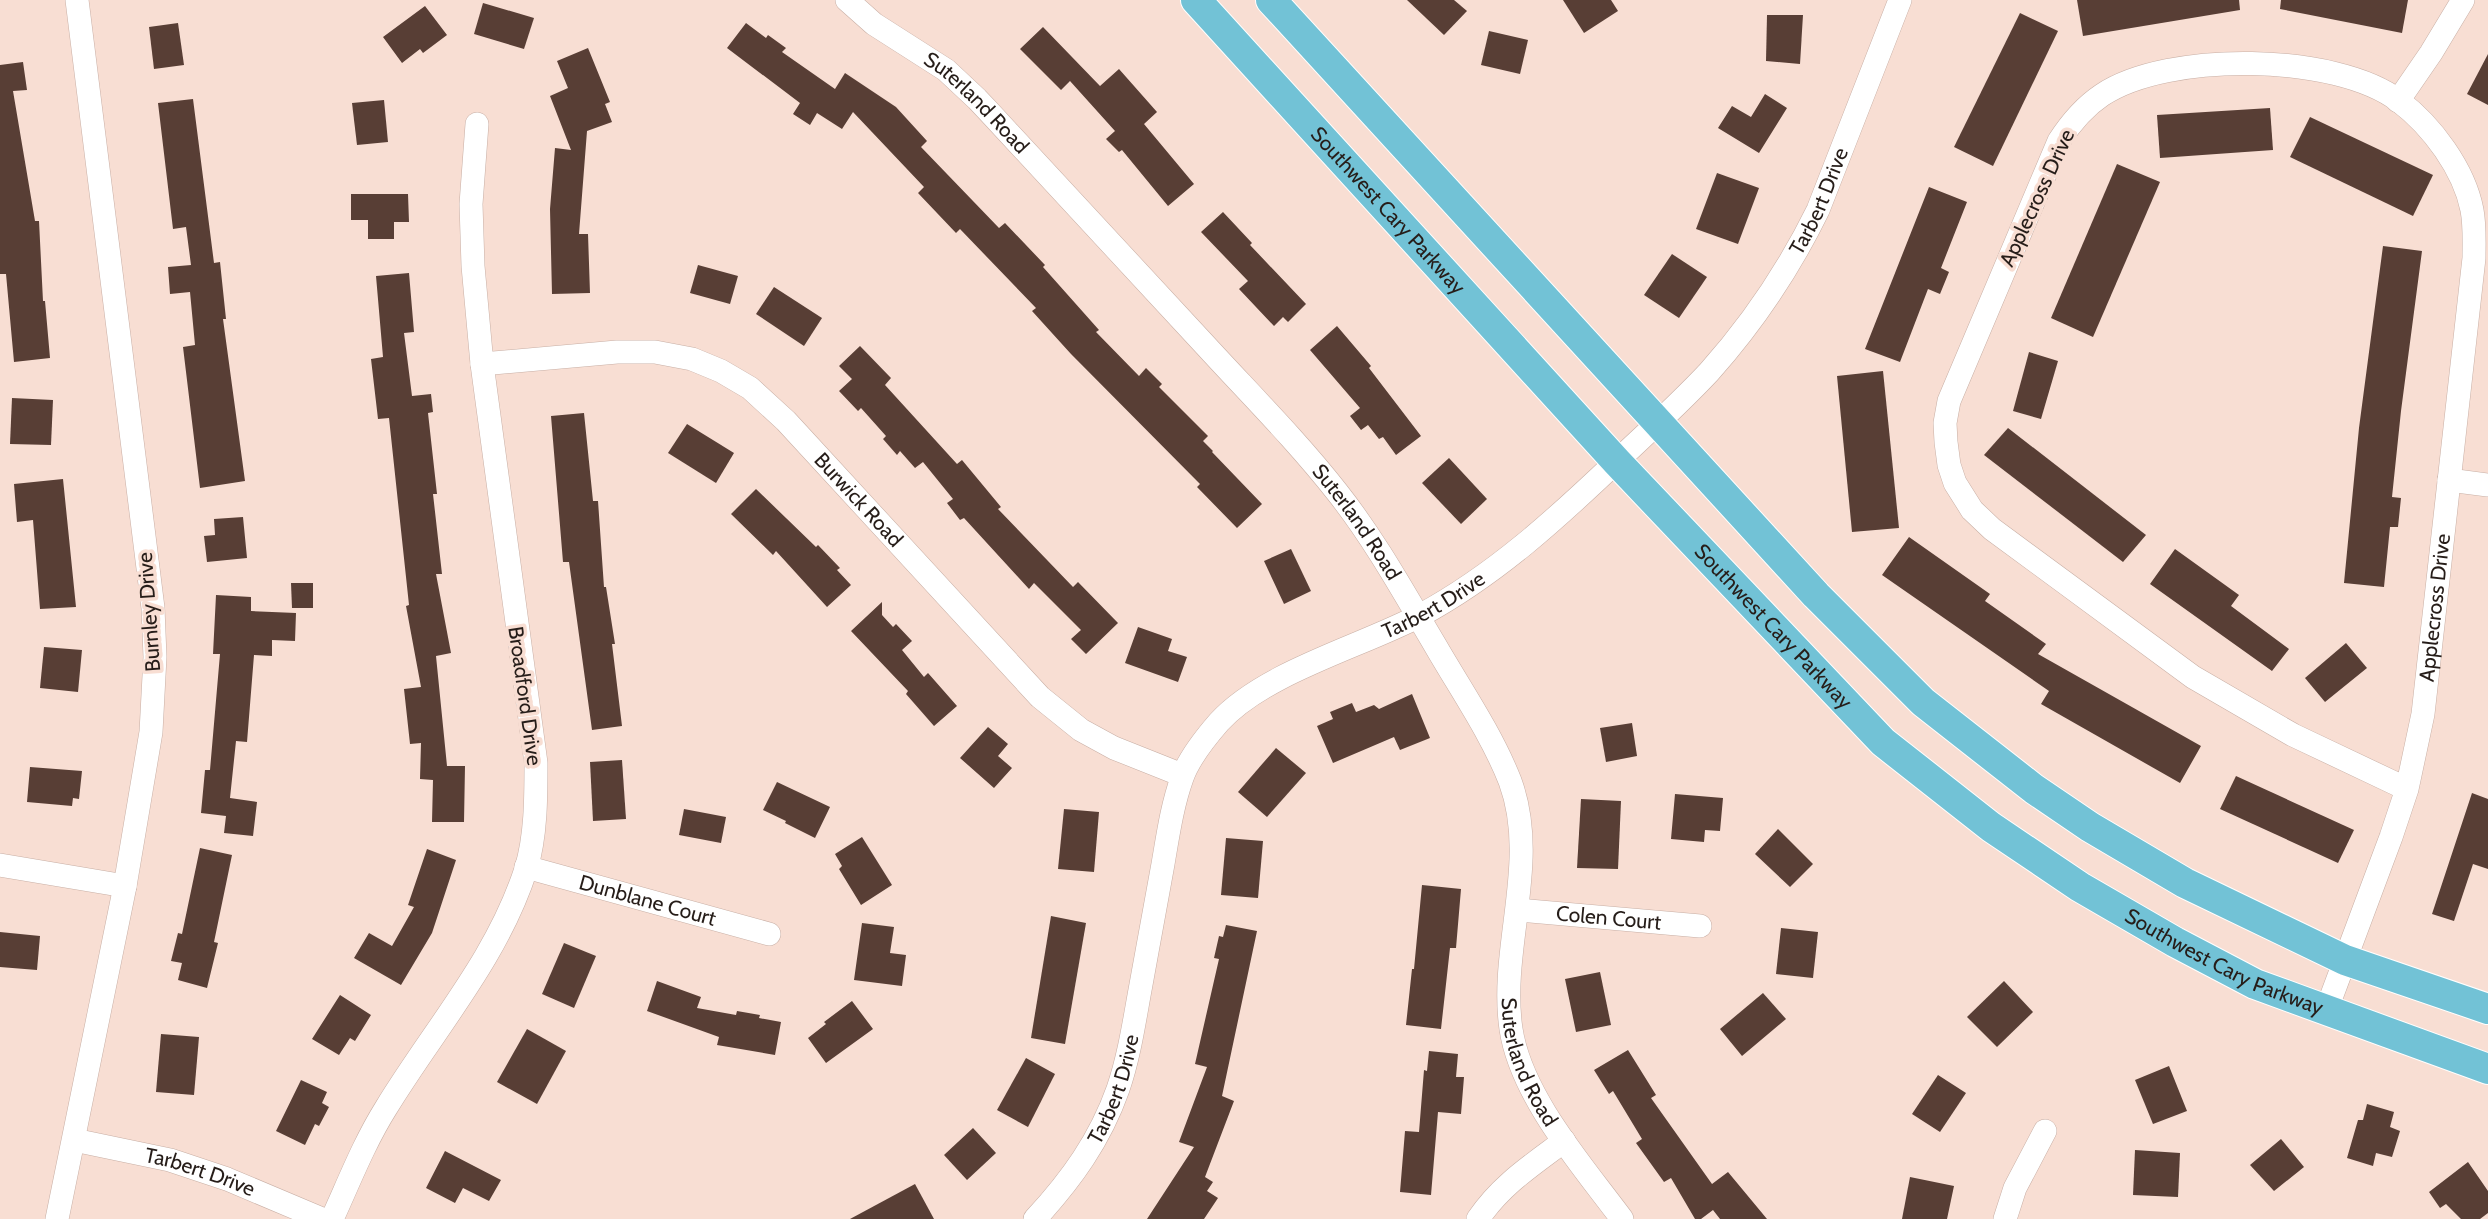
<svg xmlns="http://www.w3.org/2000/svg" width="2488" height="1219" font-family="Cabin,sans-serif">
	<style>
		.building { fill: #583e35 }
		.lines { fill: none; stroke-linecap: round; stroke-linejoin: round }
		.minor-casing { stroke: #c8afa5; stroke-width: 24 }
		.major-casing { stroke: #fff; stroke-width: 32 }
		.minor { stroke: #fff; stroke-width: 23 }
		.major { stroke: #72c2d6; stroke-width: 30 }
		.labels { text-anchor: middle; stroke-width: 7; stroke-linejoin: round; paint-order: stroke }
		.street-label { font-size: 21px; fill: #261d19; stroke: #f8ded3 }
	</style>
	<rect width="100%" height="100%" fill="#f8ded3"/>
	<g class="building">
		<polygon points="1407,0 1454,0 1467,11 1444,35"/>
		<polygon points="1563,0 1611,0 1618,11 1584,33"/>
		<polygon points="2077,0 2239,0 2240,10 2083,36"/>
		<polygon points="2281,0 2408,0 2402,33 2280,9"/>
		<polygon points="483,3 534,18 524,49 474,34"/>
		<polygon points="425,6 447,35 423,53 420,49 402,63 383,37"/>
		<polygon points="2020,13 2058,31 1993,166 1954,147"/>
		<polygon points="1767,15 1803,15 1800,64 1766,61"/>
		<polygon points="178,23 184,65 154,69 149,27"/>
		<polygon points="746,23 766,38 768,35 786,48 782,52 835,89 845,73 896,107 927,141 921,147 999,228 1005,223 1045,265 1043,267 1099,330 1096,332 1139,376 1146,368 1162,384 1159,387 1208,436 1203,441 1213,451 1212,452 1262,504 1237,528 1197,487 1200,484 1071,354 1032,311 1036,308 960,229 956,233 918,193 924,187 853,112 842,129 817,113 810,125 793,114 800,103 727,48"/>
		<polygon points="1043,27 1100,86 1119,69 1157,112 1144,124 1194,184 1168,206 1122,150 1119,152 1106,139 1115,131 1070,81 1061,90 1020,49"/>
		<polygon points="1489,31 1528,40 1520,74 1481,65"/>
		<polygon points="588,48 610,102 605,104 612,122 587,131 579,234 588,234 590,293 552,294 550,209 555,148 571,150 550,96 568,88 557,61"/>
		<polygon points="2488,54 2488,105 2467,94"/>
		<polygon points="23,62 27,90 13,91 35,221 39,221 43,301 45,301 50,358 14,362 6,274 0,274 0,65"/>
		<polygon points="1765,94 1787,108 1759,153 1718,128 1732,106 1751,117"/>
		<polygon points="193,99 214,263 220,262 226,319 223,319 245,481 200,488 183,347 195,345 190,292 170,294 168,267 191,265 186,227 173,229 158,103"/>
		<polygon points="384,100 388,142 357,145 352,103"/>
		<polygon points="2270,108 2273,150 2160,158 2157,115"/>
		<polygon points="2310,117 2433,175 2413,216 2290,157"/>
		<polygon points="2117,164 2160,182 2093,337 2051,318"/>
		<polygon points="1717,173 1759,188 1738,244 1696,229"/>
		<polygon points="1929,187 1967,202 1941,268 1949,272 1940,294 1928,289 1900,362 1865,349"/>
		<polygon points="351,194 408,194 409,222 394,222 394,239 368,239 368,220 351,220"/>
		<polygon points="1223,212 1252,243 1250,245 1306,304 1288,322 1283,317 1274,326 1239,289 1248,281 1201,232"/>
		<polygon points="2383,246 2422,251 2401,411 2392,497 2401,498 2398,527 2390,527 2384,587 2344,583 2359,428"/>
		<polygon points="1672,254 1707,277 1679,318 1644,295"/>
		<polygon points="698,265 738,276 730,304 690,293"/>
		<polygon points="409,273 414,332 404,333 412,396 431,394 433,412 428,413 437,494 433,494 442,574 436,574 451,653 436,656 447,766 465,766 464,822 432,822 433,780 420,779 421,743 410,744 404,689 421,687 406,606 409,605 389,418 378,419 371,359 383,357 376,276"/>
		<polygon points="774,287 822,318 804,346 756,314"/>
		<polygon points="1337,326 1371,366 1369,368 1421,436 1396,455 1383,437 1379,439 1368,425 1361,430 1350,416 1360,408 1310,350"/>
		<polygon points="860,346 891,378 885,385 957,464 962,460 1001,507 998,509 1073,587 1078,582 1118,623 1086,654 1071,639 1081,630 1034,583 1029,589 964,518 960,520 947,503 953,499 923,462 915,468 900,451 897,455 883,439 886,436 861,408 858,411 839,391 852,379 839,366"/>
		<polygon points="2029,352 2058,361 2041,419 2013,411"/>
		<polygon points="1883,371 1899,528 1852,532 1837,376"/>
		<polygon points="12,398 53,400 51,445 10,444"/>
		<polygon points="584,413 593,501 598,501 604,587 606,587 615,644 612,644 622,726 592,730 569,562 563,562 551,416"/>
		<polygon points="687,424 734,453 716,483 668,453"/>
		<polygon points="2008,428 2146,535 2123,562 1984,455"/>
		<polygon points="1449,458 1487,499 1461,524 1422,483"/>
		<polygon points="63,479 76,607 40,609 33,520 17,522 14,484"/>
		<polygon points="756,489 816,547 818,545 840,568 837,570 851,585 827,607 776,551 773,555 731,514"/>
		<polygon points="243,517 247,558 207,562 204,536 215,535 214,519"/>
		<polygon points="1909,537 1990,594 1985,601 2046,644 2038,654 2201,746 2180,783 2041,704 2049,691 1882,575"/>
		<polygon points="1291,549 1311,591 1284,604 1264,561"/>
		<polygon points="2175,549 2239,595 2231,606 2289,649 2272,671 2150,584"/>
		<polygon points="291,583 313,583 313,608 292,608"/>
		<polygon points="216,595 251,597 251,611 296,613 295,641 272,640 272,656 254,655 247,742 236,741 230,798 257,802 253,836 224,833 226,816 201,813 205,770 210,770 220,654 213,654"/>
		<polygon points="882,602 882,615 893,627 896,624 912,641 902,650 924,677 928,673 957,706 934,726 906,694 908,691 851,631"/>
		<polygon points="1138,627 1172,639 1168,651 1187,657 1178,682 1125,663"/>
		<polygon points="2346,643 2367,668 2325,702 2305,678"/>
		<polygon points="44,647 82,650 78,692 40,688"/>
		<polygon points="1412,694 1430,738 1400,750 1394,737 1333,763 1317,726 1333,719 1330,712 1352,703 1356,712 1374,705 1379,709"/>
		<polygon points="1632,723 1637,756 1606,762 1600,728"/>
		<polygon points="988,727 1008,744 998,756 1012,768 994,788 960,758"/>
		<polygon points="1276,748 1306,773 1267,817 1238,792"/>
		<polygon points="622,760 626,819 593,821 590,762"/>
		<polygon points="30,767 82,771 79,799 73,798 72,806 27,802"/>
		<polygon points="2236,776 2354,830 2338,863 2220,809"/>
		<polygon points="777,782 830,807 815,838 785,823 786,821 763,810"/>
		<polygon points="2472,793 2488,799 2488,869 2473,864 2454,921 2432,914"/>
		<polygon points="1675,794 1723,798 1720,831 1705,830 1704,842 1671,839"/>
		<polygon points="1581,799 1621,801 1618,869 1577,868"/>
		<polygon points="684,809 726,817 721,843 679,835"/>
		<polygon points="1064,809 1099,812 1094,872 1058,869"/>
		<polygon points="1778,829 1813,864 1790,887 1755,854"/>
		<polygon points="862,837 892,885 861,905 839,869 842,866 835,854"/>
		<polygon points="1226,838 1263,841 1258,898 1221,895"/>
		<polygon points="200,848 232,855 214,942 218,943 207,988 178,980 182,963 171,961 178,933 182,934"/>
		<polygon points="427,849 456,860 432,933 401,985 354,958 369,933 392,946 414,907 408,905"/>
		<polygon points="1422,885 1461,889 1456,948 1450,948 1441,1029 1406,1025 1412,969 1414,969"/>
		<polygon points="1051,916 1086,923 1065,1044 1031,1038"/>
		<polygon points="862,923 894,927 890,953 906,955 902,986 854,980"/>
		<polygon points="1226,925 1257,931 1222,1096 1234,1101 1205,1177 1213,1182 1207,1191 1218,1198 1204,1219 1147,1219 1194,1147 1179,1142 1207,1067 1195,1064 1219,959 1214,958 1219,936 1223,937"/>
		<polygon points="1781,928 1818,932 1813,978 1776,974"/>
		<polygon points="0,932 40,936 37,970 0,967"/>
		<polygon points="564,943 596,956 574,1008 542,994"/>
		<polygon points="1600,972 1611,1025 1576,1032 1565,979"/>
		<polygon points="657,981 701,997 697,1008 736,1015 737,1011 760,1015 759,1018 781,1022 775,1055 717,1045 719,1037 647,1011"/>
		<polygon points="2004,981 2033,1012 1997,1047 1967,1017"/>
		<polygon points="1763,993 1786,1019 1742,1056 1720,1029"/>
		<polygon points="340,995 371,1015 355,1041 350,1038 339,1055 312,1039"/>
		<polygon points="852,1001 873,1029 826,1063 808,1038 826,1024 824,1022"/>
		<polygon points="527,1029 566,1051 537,1104 497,1082"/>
		<polygon points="161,1034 199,1037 194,1095 156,1092"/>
		<polygon points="1628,1050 1656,1095 1651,1098 1712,1184 1728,1172 1767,1219 1720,1219 1713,1210 1701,1219 1695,1219 1671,1178 1664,1182 1636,1143 1642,1139 1613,1091 1609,1094 1594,1070"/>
		<polygon points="1429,1051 1458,1054 1456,1077 1464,1077 1461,1114 1438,1112 1431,1195 1400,1192 1405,1131 1419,1132 1424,1070 1427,1071"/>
		<polygon points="1026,1058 1055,1074 1028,1127 997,1110"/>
		<polygon points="2169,1066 2187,1111 2153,1124 2135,1080"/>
		<polygon points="1938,1075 1966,1093 1940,1132 1912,1114"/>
		<polygon points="301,1080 327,1092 322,1103 329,1107 319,1126 315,1124 305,1145 276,1131"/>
		<polygon points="2367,1104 2394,1112 2390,1127 2400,1131 2392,1157 2376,1153 2373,1166 2347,1158 2358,1120 2363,1120"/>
		<polygon points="973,1128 996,1153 967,1180 944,1155"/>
		<polygon points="2281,1139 2304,1167 2274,1191 2250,1165"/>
		<polygon points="2135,1150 2180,1153 2178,1197 2133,1195"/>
		<polygon points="445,1151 501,1180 489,1201 463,1188 455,1203 426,1188"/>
		<polygon points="2468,1162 2488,1191 2488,1213 2480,1219 2461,1219 2446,1204 2440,1208 2429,1192"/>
		<polygon points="1910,1177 1954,1186 1947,1219 1902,1219"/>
		<polygon points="915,1184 934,1219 850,1219"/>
	</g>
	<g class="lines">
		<g class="minor-casing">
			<g id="minor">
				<path id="s1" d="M847,0l27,24 72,46 31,29c77,82 153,165 229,247 44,48 91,95 131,146 38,48 67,101 98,153 26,45 56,88 75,136 30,81 -11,166 1,248 10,67 71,136 111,190"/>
				<polyline points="2398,101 2431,53 2463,0"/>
				<path id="s2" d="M482,364l135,-12h38l37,7 29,12 29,17 36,33 254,276 41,33 33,18 68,27"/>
				<polyline points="2449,480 2488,485"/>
				<polyline points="0,865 125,886"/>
				<path id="s3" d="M526,867l243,67"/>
				<path id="s4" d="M1518,910l182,16"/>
				<path id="s5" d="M2326,1011l65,-174 16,-48 16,-75 51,-456c0,-16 1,-32 -2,-48 -8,-41 -40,-84 -73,-109 -63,-48 -231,-50 -297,-6 -18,12 -32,29 -43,46l-110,260 -4,22 1,19 3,23 6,18 17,27 20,19 201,148 100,58 114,54"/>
				<path id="s6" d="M74,1140l96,20 57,19 95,40"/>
				<polyline points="57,1219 125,886 151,732 155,657 153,608 77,0"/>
				<path d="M332,1219c17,-37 32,-76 54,-111 48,-79 111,-149 140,-239 10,-33 10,-71 10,-106l-54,-399 -9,-98 -2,-62 6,-80"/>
				<path id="s7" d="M1035,1219c36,-39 65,-79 83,-130 11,-32 16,-66 22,-99 8,-42 15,-84 23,-126 5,-29 9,-58 19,-86 6,-18 24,-41 37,-56 46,-50 141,-75 202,-107 74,-40 135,-96 196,-154 31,-29 63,-58 92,-89 43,-48 81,-105 109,-162l82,-210"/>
				<path d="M1478,1219c23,-34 54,-54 86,-78"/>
				<polyline points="2005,1219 2015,1188 2045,1131"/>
			</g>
		</g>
		<g class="major-casing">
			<g id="major">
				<path id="s8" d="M1196,0l421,462 266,280 108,85 89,60 95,55 80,42 233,85"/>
				<polyline points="1271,0 1816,595 1923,702 2034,789 2090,827 2185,883 2345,960 2488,1009"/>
			</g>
		</g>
		<use href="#minor" class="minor"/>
		<use href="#major" class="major"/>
	</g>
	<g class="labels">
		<g class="street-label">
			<text dy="7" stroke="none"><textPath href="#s1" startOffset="166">Suterland Road</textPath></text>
			<text transform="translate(2037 198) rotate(-65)" y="7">Applecross Drive</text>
			<text dy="7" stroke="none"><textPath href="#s7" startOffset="1353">Tarbert Drive</textPath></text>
			<text dy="7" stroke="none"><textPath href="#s8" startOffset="285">Southwest Cary Parkway</textPath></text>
			<text dy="7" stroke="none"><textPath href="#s2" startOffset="432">Burwick Road</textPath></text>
			<text dy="7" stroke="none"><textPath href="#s1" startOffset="733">Suterland Road</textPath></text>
			<text dy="7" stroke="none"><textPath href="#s7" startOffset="786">Tarbert Drive</textPath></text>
			<text dy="7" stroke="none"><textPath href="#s5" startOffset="420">Applecross Drive</textPath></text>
			<text transform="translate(149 612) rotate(-94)" y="7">Burnley Drive</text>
			<text dy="7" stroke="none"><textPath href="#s8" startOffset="852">Southwest Cary Parkway</textPath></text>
			<text transform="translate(525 696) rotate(82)" y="7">Broadford Drive</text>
			<text dy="7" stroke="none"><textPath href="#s3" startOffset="126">Dunblane Court</textPath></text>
			<text dy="7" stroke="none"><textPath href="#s4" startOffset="91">Colen Court</textPath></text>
			<text dy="7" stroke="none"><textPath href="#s8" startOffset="1419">Southwest Cary Parkway</textPath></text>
			<text dy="7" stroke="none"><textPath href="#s1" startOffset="1321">Suterland Road</textPath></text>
			<text dy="7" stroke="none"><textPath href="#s7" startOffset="154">Tarbert Drive</textPath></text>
			<text dy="7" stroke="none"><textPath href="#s6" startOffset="130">Tarbert Drive</textPath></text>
		</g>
	</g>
</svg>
